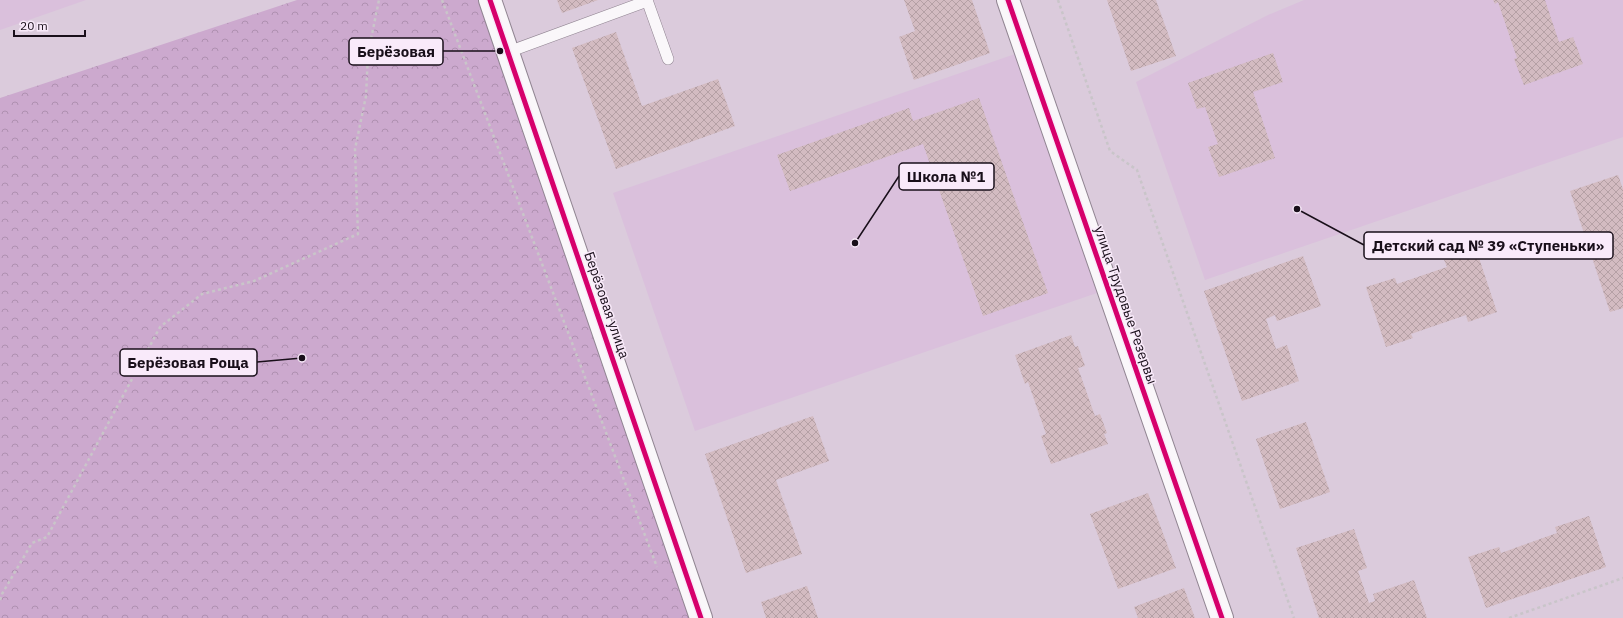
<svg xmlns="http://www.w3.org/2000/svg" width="1623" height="618" font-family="'IBM Plex Sans',sans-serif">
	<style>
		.built { fill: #dac0dc }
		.forest { fill: url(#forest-crowns) }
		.building { fill: url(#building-cross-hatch) }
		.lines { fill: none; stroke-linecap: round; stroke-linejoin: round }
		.lane-casing { stroke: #918592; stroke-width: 12 }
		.secondary-casing { stroke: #918592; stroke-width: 24 }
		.path { stroke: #c9c5c9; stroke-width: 2.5; stroke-dasharray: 3 3; stroke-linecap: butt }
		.lane { stroke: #faf7fa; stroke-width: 11 }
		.secondary { stroke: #faf7fa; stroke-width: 22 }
		.cycleway-casing { stroke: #f9eafa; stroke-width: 8 }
		.cycleway { stroke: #d6006c; stroke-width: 5 }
		.labels { text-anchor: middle; stroke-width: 3; stroke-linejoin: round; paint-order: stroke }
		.street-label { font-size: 14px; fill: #190f1a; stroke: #f9eafa }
		.leader { fill: none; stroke: #190f1a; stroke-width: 1.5 }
		.callout-dot { fill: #190f1a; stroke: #f9eafa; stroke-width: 1.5 }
		.callout { fill: #f9eafa; stroke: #190f1a; stroke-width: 1.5 }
		.callout-label { font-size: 15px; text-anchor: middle; font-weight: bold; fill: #190f1a }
	</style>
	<defs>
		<pattern id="forest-crowns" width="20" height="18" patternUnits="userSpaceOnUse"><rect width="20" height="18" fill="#cca9ce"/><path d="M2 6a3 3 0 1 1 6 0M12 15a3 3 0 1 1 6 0" fill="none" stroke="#af90b0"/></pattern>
		<pattern id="building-cross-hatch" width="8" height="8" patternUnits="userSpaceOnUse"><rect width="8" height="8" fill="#d3bbc1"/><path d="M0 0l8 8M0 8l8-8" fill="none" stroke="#b5a0a5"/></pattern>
	</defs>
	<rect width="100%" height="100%" fill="#dbcbdc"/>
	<g class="built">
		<polygon points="0,0 86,0 0,30"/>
		<polygon points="1304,0 1623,0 1623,137 1205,280 1136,82 1268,15"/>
		<polygon points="1015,54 1097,293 695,431 613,193"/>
	</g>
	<polygon class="forest" points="297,0 478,0 695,618 0,618 0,98"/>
	<g class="building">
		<polygon points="557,0 598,0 562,13"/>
		<polygon points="904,0 972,0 990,53 914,80 899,37 915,31"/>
		<polygon points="1107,0 1156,0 1176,56 1131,71"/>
		<polygon points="1493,0 1545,0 1559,42 1573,37 1583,64 1524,85 1514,59 1517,58 1498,2 1495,4"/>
		<polygon points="616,32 642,106 718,79 735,126 616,169 572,48"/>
		<polygon points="1273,53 1283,82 1253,92 1275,158 1219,177 1208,147 1218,144 1205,107 1197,109 1188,83"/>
		<polygon points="979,98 1048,293 983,316 923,144 790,191 777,155 909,108 913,121"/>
		<polygon points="1618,175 1623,189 1623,308 1610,312 1570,191"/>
		<polygon points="1476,249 1497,312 1468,322 1466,315 1411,334 1413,338 1386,347 1366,287 1395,278 1397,284 1447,267 1444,260"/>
		<polygon points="1303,256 1321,306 1277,321 1275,315 1266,319 1276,349 1287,345 1299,381 1242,401 1204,291"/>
		<polygon points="1071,335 1075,347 1078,346 1085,366 1078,368 1095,416 1100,414 1107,433 1104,434 1108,444 1051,464 1041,436 1046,434 1028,382 1025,384 1015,355"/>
		<polygon points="813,416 829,461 776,480 802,554 746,573 705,454"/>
		<polygon points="1306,422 1330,492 1280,509 1256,439"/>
		<polygon points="1148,493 1176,568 1118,589 1090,514"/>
		<polygon points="1589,516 1606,567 1486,608 1468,557 1499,547 1501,553 1557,533 1555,527"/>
		<polygon points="1354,529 1367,568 1358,571 1369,603 1375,601 1373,594 1414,580 1427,618 1319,618 1296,548"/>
		<polygon points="807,586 818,618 766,618 761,602"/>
		<polygon points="1184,588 1195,618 1138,618 1134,607"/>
	</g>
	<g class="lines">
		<g class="lane-casing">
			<g id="lane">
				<polyline points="647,0 668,59"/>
				<polyline points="508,52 647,1"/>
			</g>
		</g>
		<g class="secondary-casing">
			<g id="secondary">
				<polyline points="490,0 701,618"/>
				<polyline points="1008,0 1222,618"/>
			</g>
		</g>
		<g class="path">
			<polyline points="442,0 657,567"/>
			<polyline points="1058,0 1110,151 1137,170 1294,618"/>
			<polyline points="0,600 2,594 32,543 47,537 160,327 202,294 254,281 358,234 355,149 366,96 368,54 379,0"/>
			<polyline points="1509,618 1623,578"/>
		</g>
		<use href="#lane" class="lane"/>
		<use href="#secondary" class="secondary"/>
		<g class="cycleway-casing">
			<g id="cycleway">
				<polyline points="490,0 701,618"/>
				<polyline points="1008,0 1222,618"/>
			</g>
		</g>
		<use href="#cycleway" class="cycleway"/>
	</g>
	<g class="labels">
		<g class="street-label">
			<text transform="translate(607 305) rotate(71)" y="5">Берёзовая улица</text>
			<text transform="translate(1126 305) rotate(71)" y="5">улица Трудовые Резервы</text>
		</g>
	</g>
	<path class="leader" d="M500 51L443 51M855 243L899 176M1297 209L1364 245M302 358L257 362"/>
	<g class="callout-dot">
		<circle cx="500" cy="51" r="4"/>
		<circle cx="855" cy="243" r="4"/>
		<circle cx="1297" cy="209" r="4"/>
		<circle cx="302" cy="358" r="4"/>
	</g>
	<g class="callout">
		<rect x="349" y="38" width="94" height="27" rx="4"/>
		<rect x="899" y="163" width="95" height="27" rx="4"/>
		<rect x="1364" y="232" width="249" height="27" rx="4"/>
		<rect x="120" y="349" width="137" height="27" rx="4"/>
	</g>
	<g class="callout-label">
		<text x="396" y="57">Берёзовая</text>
		<text x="946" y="182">Школа №1</text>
		<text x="1488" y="251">Детский сад № 39 «Ступеньки»</text>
		<text x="188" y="368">Берёзовая Роща</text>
	</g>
	<path d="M14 30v6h71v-6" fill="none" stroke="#190f1a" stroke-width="2"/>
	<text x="20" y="30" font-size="12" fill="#190f1a" stroke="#f9eafa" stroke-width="3" paint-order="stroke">20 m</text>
</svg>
